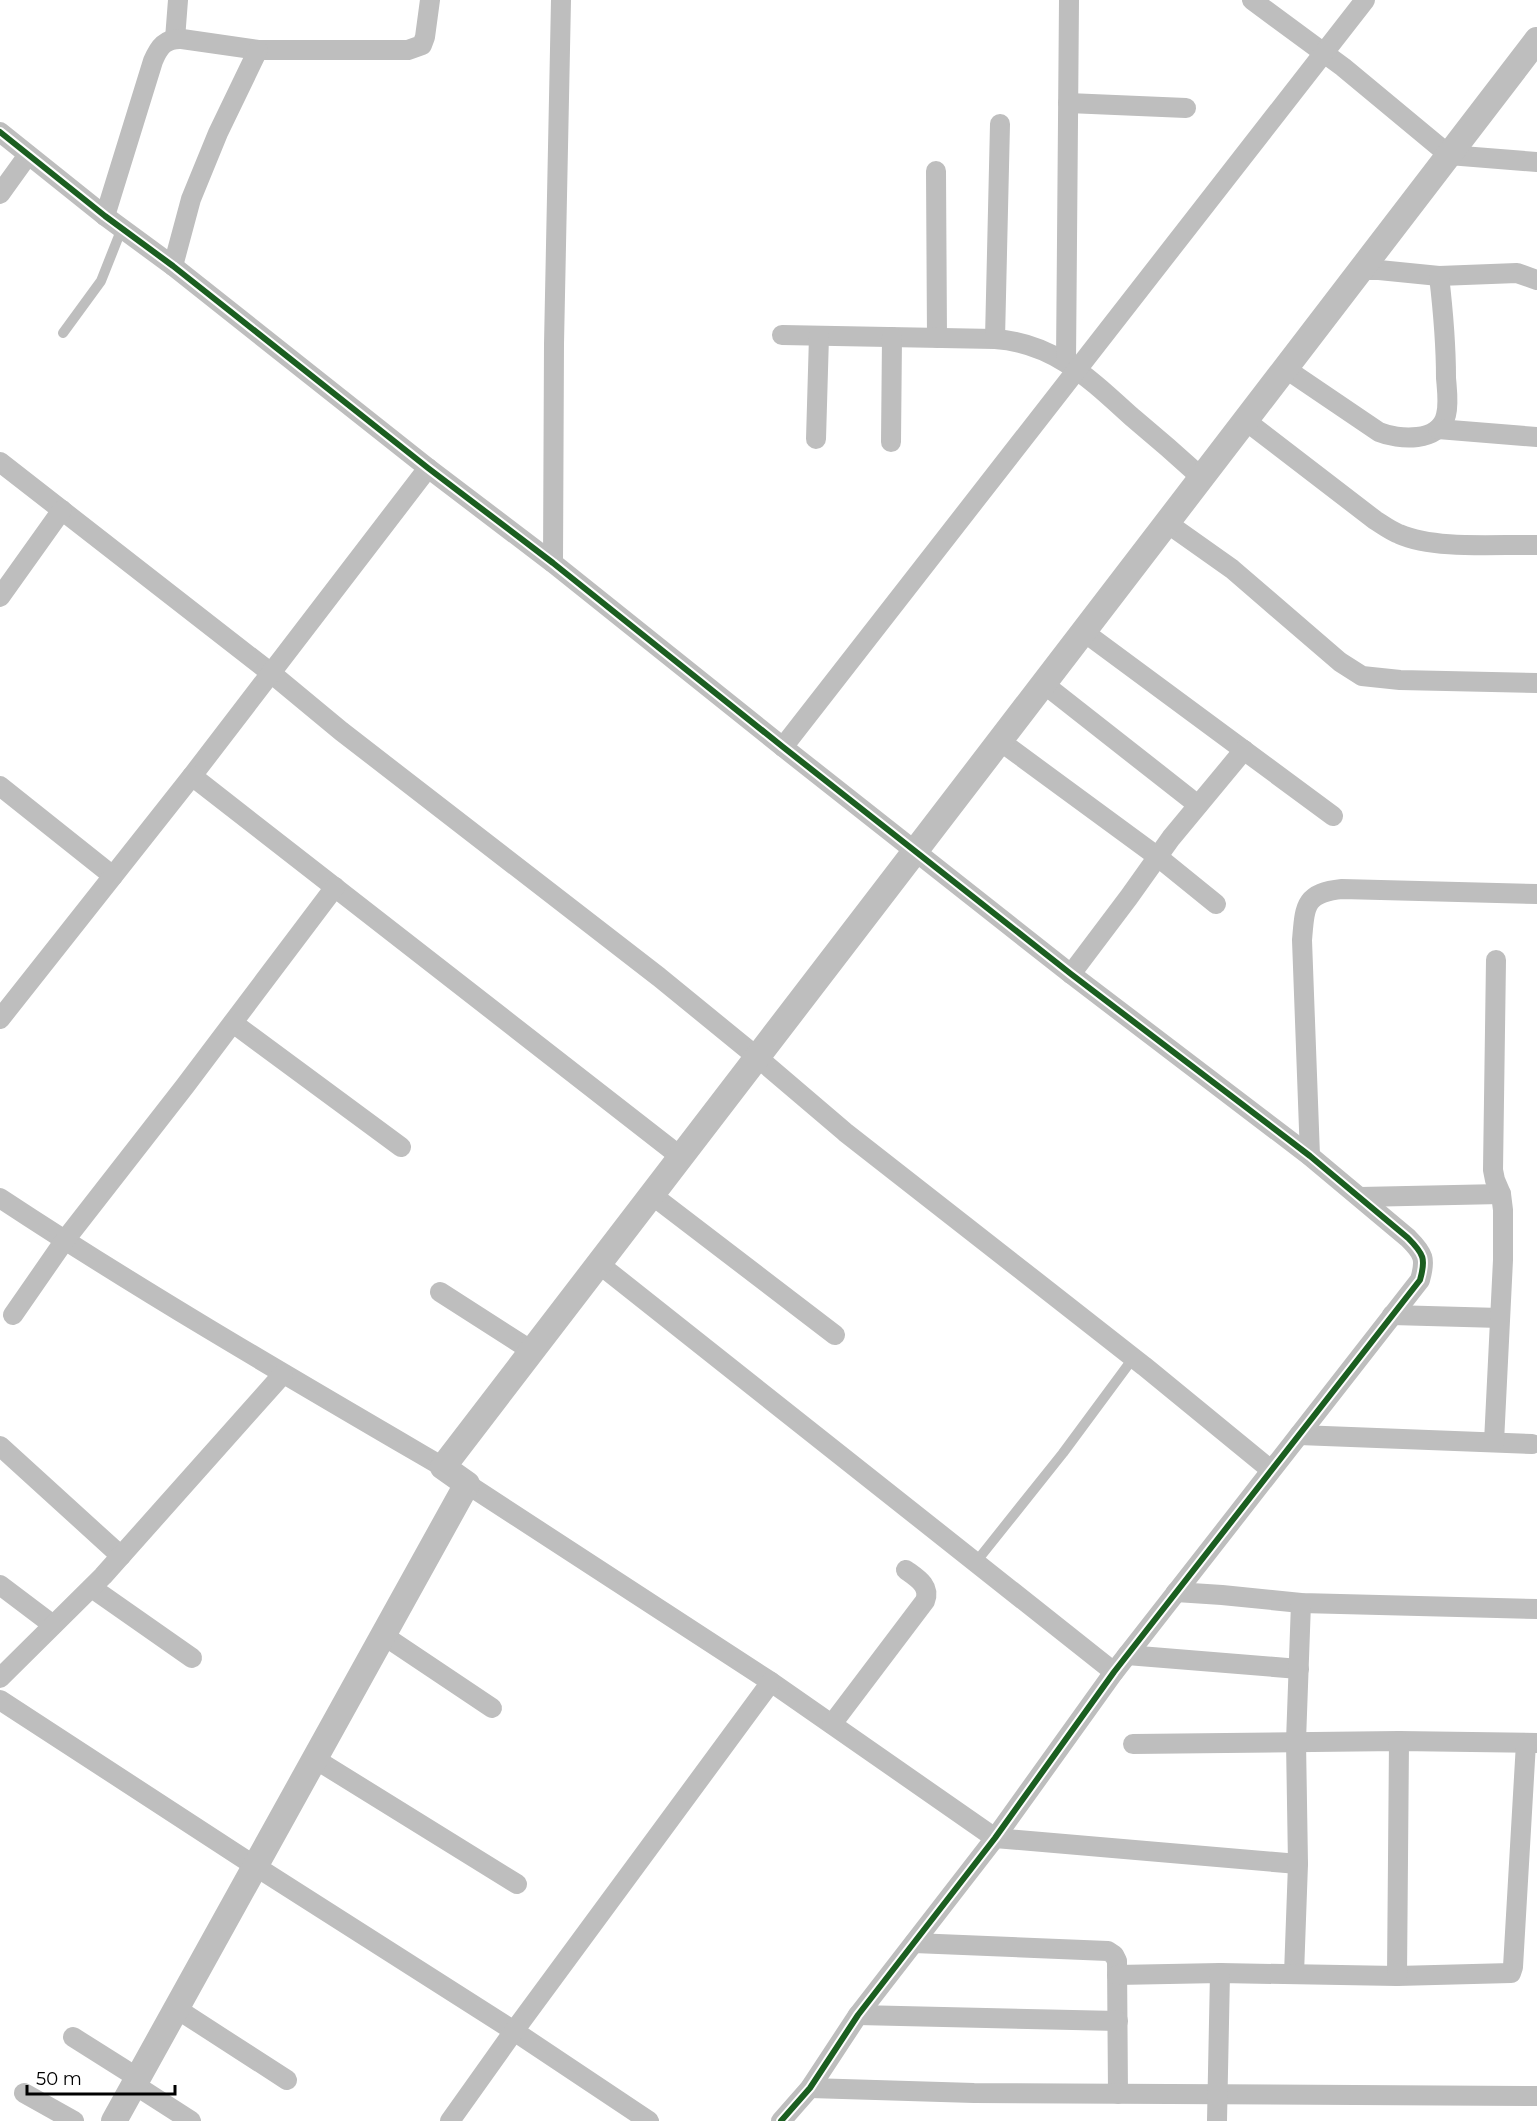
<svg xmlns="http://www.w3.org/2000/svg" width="1537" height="2121" font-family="Montserrat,sans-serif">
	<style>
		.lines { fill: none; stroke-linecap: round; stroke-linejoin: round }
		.service { stroke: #bebebe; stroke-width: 10 }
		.minor { stroke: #bebebe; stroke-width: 20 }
		.tertiary { stroke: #bebebe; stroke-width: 26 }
		.cycleway-casing { stroke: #fff; stroke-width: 10 }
		.cycleway { stroke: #1b5e20; stroke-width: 6 }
	</style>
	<rect width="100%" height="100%" fill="#fff"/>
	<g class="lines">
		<g class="service">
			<polyline points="63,333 101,281 122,228"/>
			<polyline points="976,1562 1063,1453 1134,1357"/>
		</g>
		<g class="minor">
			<polyline points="1252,0 1343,67 1449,155 1537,162"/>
			<polyline points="175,39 178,0"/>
			<polyline points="1068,103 1186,108"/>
			<path d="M0,132l105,84 68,50 255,202 125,95 230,184 288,227 239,182 98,82c16,16 18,21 12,42l-306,392 -119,166 -137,177 -48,73 -29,33"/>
			<polyline points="936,171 937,338"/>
			<polyline points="0,194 28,155"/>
			<path d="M105,216l48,-155c6,-14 12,-23 29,-22l76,11h150l14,-5 3,-8 5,-37"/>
			<polyline points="173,266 191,199 218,133 258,50"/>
			<polyline points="1361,270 1379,270 1439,276 1517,273 1537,280"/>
			<path d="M782,335l213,4c59,4 95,40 137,78 24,20 47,40 70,61"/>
			<polyline points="995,339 1000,124"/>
			<polyline points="1066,362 1069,0"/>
			<path d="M1286,369l93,63c19,8 61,11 67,-17 3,-11 1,-25 0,-37 0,-34 -3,-68 -7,-102"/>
			<path d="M1246,421l129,99c8,5 16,11 24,14 36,16 99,10 138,11"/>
			<polyline points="1438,429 1537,437"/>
			<polyline points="816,439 819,336"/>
			<polyline points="891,442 892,337"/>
			<polyline points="0,462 271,673 341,731 659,977 757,1057 845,1132 1144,1366 1271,1470"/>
			<polyline points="1167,523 1232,569 1340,662 1362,676 1400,680 1537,683"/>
			<polyline points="553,563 554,344 561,0"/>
			<polyline points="0,597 62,510"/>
			<polyline points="1084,632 1333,816"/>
			<polyline points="1044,684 1198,805"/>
			<polyline points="1000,741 1158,857 1216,904"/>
			<polyline points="783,747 1365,0"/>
			<polyline points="192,776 428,468"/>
			<polyline points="0,786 113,876"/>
			<polyline points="1071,974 1129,897 1171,838 1244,750"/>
			<polyline points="0,1019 192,776 681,1157"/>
			<polyline points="233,1023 401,1147"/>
			<path d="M1310,1156l-8,-216c3,-34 2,-47 40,-51l195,5"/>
			<polyline points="652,1195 835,1335"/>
			<polyline points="1360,1197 1501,1194"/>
			<path d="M0,1198c144,95 294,182 443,269"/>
			<polyline points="599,1264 1114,1672"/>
			<polyline points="440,1292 532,1351"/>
			<polyline points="13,1315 65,1240 185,1086 335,887"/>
			<polyline points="1392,1315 1500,1318"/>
			<polyline points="1299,1435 1532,1444"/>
			<polyline points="1494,1442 1503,1260 1503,1210 1501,1194 1495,1180 1493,1170 1496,960"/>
			<polyline points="0,1446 121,1556"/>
			<polyline points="467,1484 771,1682 995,1838 1298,1864"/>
			<polyline points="0,1585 53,1625"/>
			<polyline points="92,1588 192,1658"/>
			<polyline points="1176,1592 1222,1595 1301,1603 1537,1609"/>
			<polyline points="383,1635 492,1708"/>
			<polyline points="1127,1655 1299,1669"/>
			<polyline points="0,1678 103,1576 283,1374"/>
			<polyline points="0,1700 255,1866 514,2031 649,2121"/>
			<path d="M832,1724l93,-123c6,-15 -8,-23 -19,-31"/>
			<polyline points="1133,1744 1399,1741 1537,1743"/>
			<polyline points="315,1759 517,1884"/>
			<polyline points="914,1943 1108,1951 1114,1955 1117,1961 1118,2094"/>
			<polyline points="1294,1974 1298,1864 1296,1741 1301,1603"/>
			<polyline points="1117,1975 1220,1973 1397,1976 1511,1973 1513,1967 1526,1743"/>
			<polyline points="1397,1976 1399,1741"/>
			<polyline points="177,2009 287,2080"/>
			<polyline points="858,2015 1118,2021"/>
			<polyline points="73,2037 138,2078"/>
			<polyline points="135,2085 191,2121"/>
			<polyline points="810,2088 974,2093 1537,2096"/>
			<polyline points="24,2093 74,2121"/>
			<polyline points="450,2121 514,2031 771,1682"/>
			<polyline points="1217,2121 1220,1973"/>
		</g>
		<polyline class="tertiary" points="114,2121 467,1484 443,1467 1537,40"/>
		<g class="cycleway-casing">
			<path id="cycleway" d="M0,132l105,84 68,50 255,202 125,95 230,184 288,227 239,182 98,82c16,16 18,21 12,42l-306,392 -119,166 -137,177 -48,73 -29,33"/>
		</g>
		<use href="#cycleway" class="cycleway"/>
	</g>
	<path d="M27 2085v9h148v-9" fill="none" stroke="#000000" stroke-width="3"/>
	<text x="36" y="2085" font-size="18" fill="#000000" stroke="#ffffff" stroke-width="4.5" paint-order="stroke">50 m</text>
</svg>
